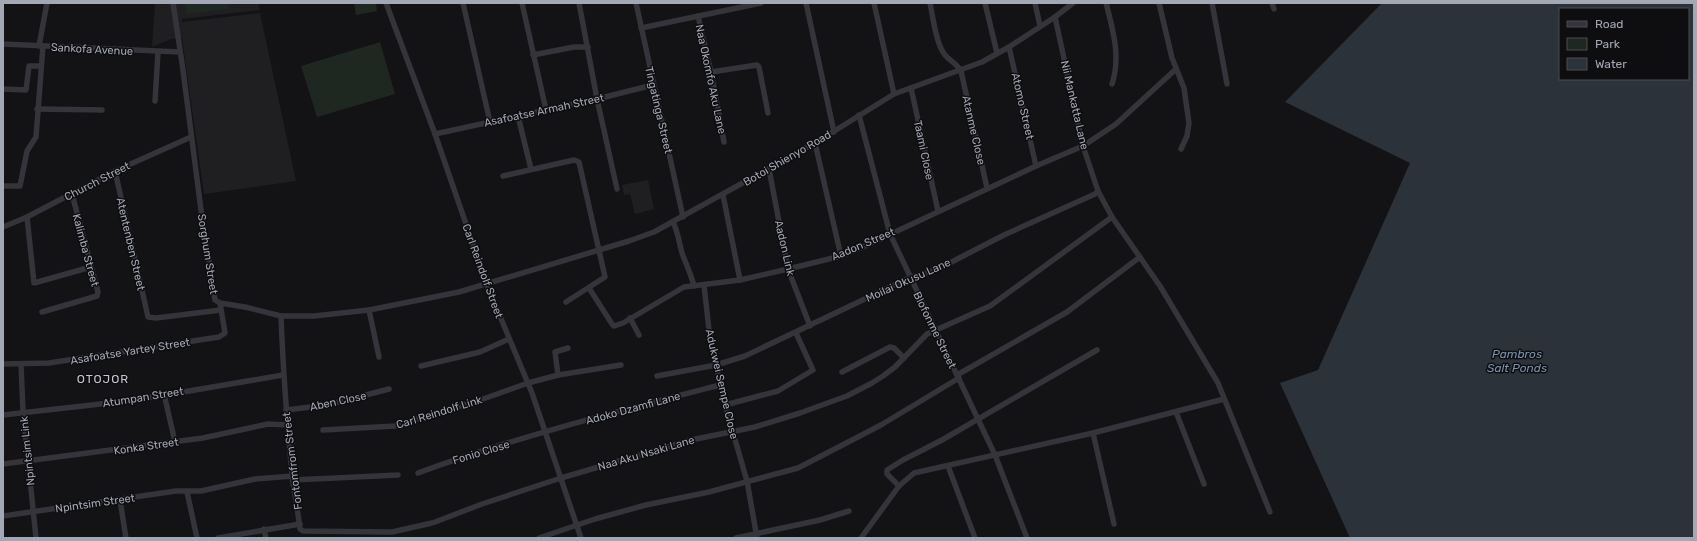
<svg xmlns="http://www.w3.org/2000/svg" width="1697" height="541" font-family="Rubik,sans-serif">
	<style>
		.built { fill: #1f1f22 }
		.green { fill: #1f2721 }
		.water { fill: #2b323a; fill-rule: evenodd }
		.lines { fill: none; stroke-linecap: round; stroke-linejoin: round }
		.minor { stroke: #34343a; stroke-width: 5.5 }
		.labels { text-anchor: middle; stroke-width: 3; stroke-linejoin: round; paint-order: stroke }
		.street-label { font-size: 11px; fill: #a4a8b5; stroke: #0e0e10 }
		.water-label { font-size: 12px; font-style: italic; fill: #7a93b1; stroke: #0e0e10 }
		.neighbourhood-label { font-size: 12px; letter-spacing: 1px; fill: #c5c7d1; stroke: #0e0e10 }
	</style>
	<rect width="100%" height="100%" fill="#131315"/>
	<g class="built">
		<polygon points="155,3 258,3 260,10 182,19 182,22 260,13 296,181 204,194 182,38 171,39 152,47"/>
		<polygon points="648,180 654,209 635,214 630,194 624,195 622,185"/>
	</g>
	<g class="green">
		<polygon points="185,3 228,3 229,9 186,14"/>
		<polygon points="362,3 376,3 377,11 356,15 354,4"/>
		<polygon points="380,42 395,94 317,117 301,66"/>
	</g>
	<path class="water" d="M1382,3h312v535h-344l-70,-155 38,-13 92,-207 -125,-61zM1560,9h128v70h-128z"/>
	<g class="lines">
		<g class="minor">
			<polyline points="173,3 183,70 201,210 215,300 220,303 245,307 281,316 314,316 369,310 459,292 629,241 654,232 815,143 894,94 982,62 1009,47 1055,17 1073,3"/>
			<polyline points="386,3 435,134 487,285 532,393 581,538"/>
			<polyline points="463,3 490,122"/>
			<polyline points="522,3 546,110"/>
			<polyline points="579,3 597,99 617,189"/>
			<polyline points="636,3 683,217"/>
			<polyline points="806,3 834,132"/>
			<polyline points="874,3 894,94"/>
			<path d="M930,3c3,14 6,41 15,52 5,6 12,9 16,16l26,117"/>
			<polyline points="985,3 997,53"/>
			<polyline points="1035,3 1040,26"/>
			<path d="M1106,3c7,27 15,54 6,81"/>
			<polyline points="1159,3 1172,58 1184,88 1189,123 1187,136 1181,149"/>
			<polyline points="1212,3 1227,84"/>
			<polyline points="1272,3 1274,9"/>
			<polyline points="698,16 711,72 724,142"/>
			<polyline points="1055,17 1083,146 1098,191 1112,217 1160,286 1218,383 1270,512"/>
			<polyline points="641,28 761,3"/>
			<polyline points="3,44 180,52"/>
			<polyline points="39,46 47,3"/>
			<polyline points="1009,47 1036,166"/>
			<polyline points="533,55 574,47 588,47"/>
			<polyline points="711,72 757,65 759,67 768,113"/>
			<polyline points="911,88 938,211"/>
			<polyline points="3,89 26,90 29,66 41,66"/>
			<polyline points="155,101 158,52"/>
			<polyline points="37,109 102,110"/>
			<polyline points="859,115 890,234 995,455 1027,538"/>
			<polyline points="518,116 531,169"/>
			<polyline points="435,134 597,99 653,85"/>
			<polyline points="815,143 841,256"/>
			<polyline points="769,169 788,269 810,326"/>
			<polyline points="115,171 148,317 156,318 221,310"/>
			<polyline points="503,176 574,160 579,162 605,277 566,302"/>
			<polyline points="3,186 20,186 27,151 36,137 43,46"/>
			<polyline points="723,195 740,280"/>
			<polyline points="27,217 34,283 91,267"/>
			<path d="M673,222c5,10 6,20 9,31 4,11 9,21 12,33"/>
			<polyline points="3,227 27,217 115,171 191,137"/>
			<polyline points="704,285 709,330 716,365 725,405 747,481 757,538"/>
			<polyline points="589,288 612,324 614,326 623,323 684,287 740,280 788,269 841,256 863,247 1036,166 1083,146 1116,124 1176,69"/>
			<polyline points="369,310 379,357"/>
			<polyline points="42,312 97,296 98,292 72,194"/>
			<path d="M281,316c2,53 6,106 11,158 2,19 6,36 8,55l3,2 89,1 40,-9"/>
			<polyline points="630,318 639,335"/>
			<polyline points="3,364 49,363 219,337 225,333 220,303"/>
			<polyline points="21,364 23,412 36,538"/>
			<polyline points="421,366 480,352 509,339"/>
			<polyline points="842,372 890,347 894,348 904,358"/>
			<polyline points="558,375 555,352 568,348"/>
			<polyline points="957,375 1067,312 1140,257"/>
			<polyline points="657,376 716,365 745,356 909,278 936,270 1004,235 1095,194 1098,191"/>
			<polyline points="164,394 175,442"/>
			<polyline points="725,405 778,391 813,370 796,333"/>
			<polyline points="286,410 327,405 389,389"/>
			<polyline points="1176,412 1204,484"/>
			<polyline points="3,415 136,400 283,375"/>
			<polyline points="323,430 395,426 483,399 528,383 558,375 621,365"/>
			<polyline points="1093,433 1114,524"/>
			<polyline points="3,464 203,438 268,424 288,425"/>
			<polyline points="948,466 975,538"/>
			<path d="M418,473c98,-36 201,-62 302,-88"/>
			<polyline points="293,480 398,475"/>
			<polyline points="899,486 887,474 887,470 903,460 942,440 1097,350"/>
			<polyline points="187,492 197,538"/>
			<polyline points="120,500 126,538"/>
			<polyline points="3,516 176,491 201,491 255,479 293,476"/>
			<polyline points="435,522 482,504 561,478 691,440 755,427 800,413 847,396 872,383 883,376 895,367 927,334 990,306 1112,217"/>
			<polyline points="264,529 266,538"/>
			<polyline points="218,538 300,524"/>
			<polyline points="539,538 595,519 646,505 709,492 798,468 881,425 959,378"/>
			<polyline points="736,538 820,520 849,511"/>
			<polyline points="861,538 899,486 914,473 1093,433 1224,399"/>
		</g>
	</g>
	<g class="labels">
		<g class="street-label">
			<text transform="translate(92 49) rotate(3)" y="4">Sankofa Avenue</text>
			<text transform="translate(711 79) rotate(78)" y="4">Naa Okomfo Aku Lane</text>
			<text transform="translate(1075 105) rotate(77)" y="4">Nii Mankatta Lane</text>
			<text transform="translate(1023 106) rotate(77)" y="4">Atomo Street</text>
			<text transform="translate(544 110) rotate(-12)" y="4">Asafoatse Armah Street</text>
			<text transform="translate(659 110) rotate(77)" y="4">Tingatinga Street</text>
			<text transform="translate(974 130) rotate(77)" y="4">Atanme Close</text>
			<text transform="translate(924 150) rotate(78)" y="4">Taami Close</text>
			<text transform="translate(787 158) rotate(-30)" y="4">Botoi Shienyo Road</text>
			<text transform="translate(97 181) rotate(-27)" y="4">Church Street</text>
			<text transform="translate(131 244) rotate(77)" y="4">Atentenben Street</text>
			<text transform="translate(863 244) rotate(-23)" y="4">Aadon Street</text>
			<text transform="translate(785 248) rotate(77)" y="4">Aadon Link</text>
			<text transform="translate(86 250) rotate(75)" y="4">Kalimba Street</text>
			<text transform="translate(208 254) rotate(81)" y="4">Sorghum Street</text>
			<text transform="translate(483 271) rotate(70)" y="4">Carl Reindolf Street</text>
			<text transform="translate(908 280) rotate(-24)" y="4">Moilai Okusu Lane</text>
			<text transform="translate(935 330) rotate(64)" y="4">Blofonme Street</text>
			<text transform="translate(130 351) rotate(-9)" y="4">Asafoatse Yartey Street</text>
			<text transform="translate(722 384) rotate(77)" y="4">Adukwei Sempe Close</text>
			<text transform="translate(143 397) rotate(-9)" y="4">Atumpan Street</text>
			<text transform="translate(338 401) rotate(-12)" y="4">Aben Close</text>
			<text transform="translate(633 408) rotate(-15)" y="4">Adoko Dzamfi Lane</text>
			<text transform="translate(439 412) rotate(-17)" y="4">Carl Reindolf Link</text>
			<text transform="translate(146 446) rotate(-8)" y="4">Konka Street</text>
			<text transform="translate(27 451) rotate(-96)" y="4">Npintsim Link</text>
			<text transform="translate(481 452) rotate(-17)" y="4">Fonio Close</text>
			<text transform="translate(646 453) rotate(-16)" y="4">Naa Aku Nsaki Lane</text>
			<text transform="translate(292 461) rotate(-97)" y="4">Fontomfrom Street</text>
			<text transform="translate(95 503) rotate(-8)" y="4">Npintsim Street</text>
		</g>
		<g class="water-label">
			<text x="1517" y="358">Pambros<tspan x="1517" dy="14">Salt Ponds</tspan></text>
		</g>
		<g class="neighbourhood-label">
			<text x="103" y="383">OTOJOR</text>
		</g>
	</g>
	<rect width="1697" height="541" fill="none" stroke="#a4a8b5" stroke-width="8"/>
	<rect x="1559" y="8" width="130" height="72" fill="#0e0e10" stroke="#4a4c52"/>
	<rect x="1567" y="21" width="20" height="6" fill="#34343a" stroke="#4a4c52"/>
	<text x="1595" y="28" font-size="12" fill="#a4a8b5">Road</text>
	<rect x="1567" y="38" width="20" height="12" fill="#1f2721" stroke="#4a4c52"/>
	<text x="1595" y="48" font-size="12" fill="#a4a8b5">Park</text>
	<rect x="1567" y="58" width="20" height="12" fill="#2b323a" stroke="#4a4c52"/>
	<text x="1595" y="68" font-size="12" fill="#a4a8b5">Water</text>
</svg>
